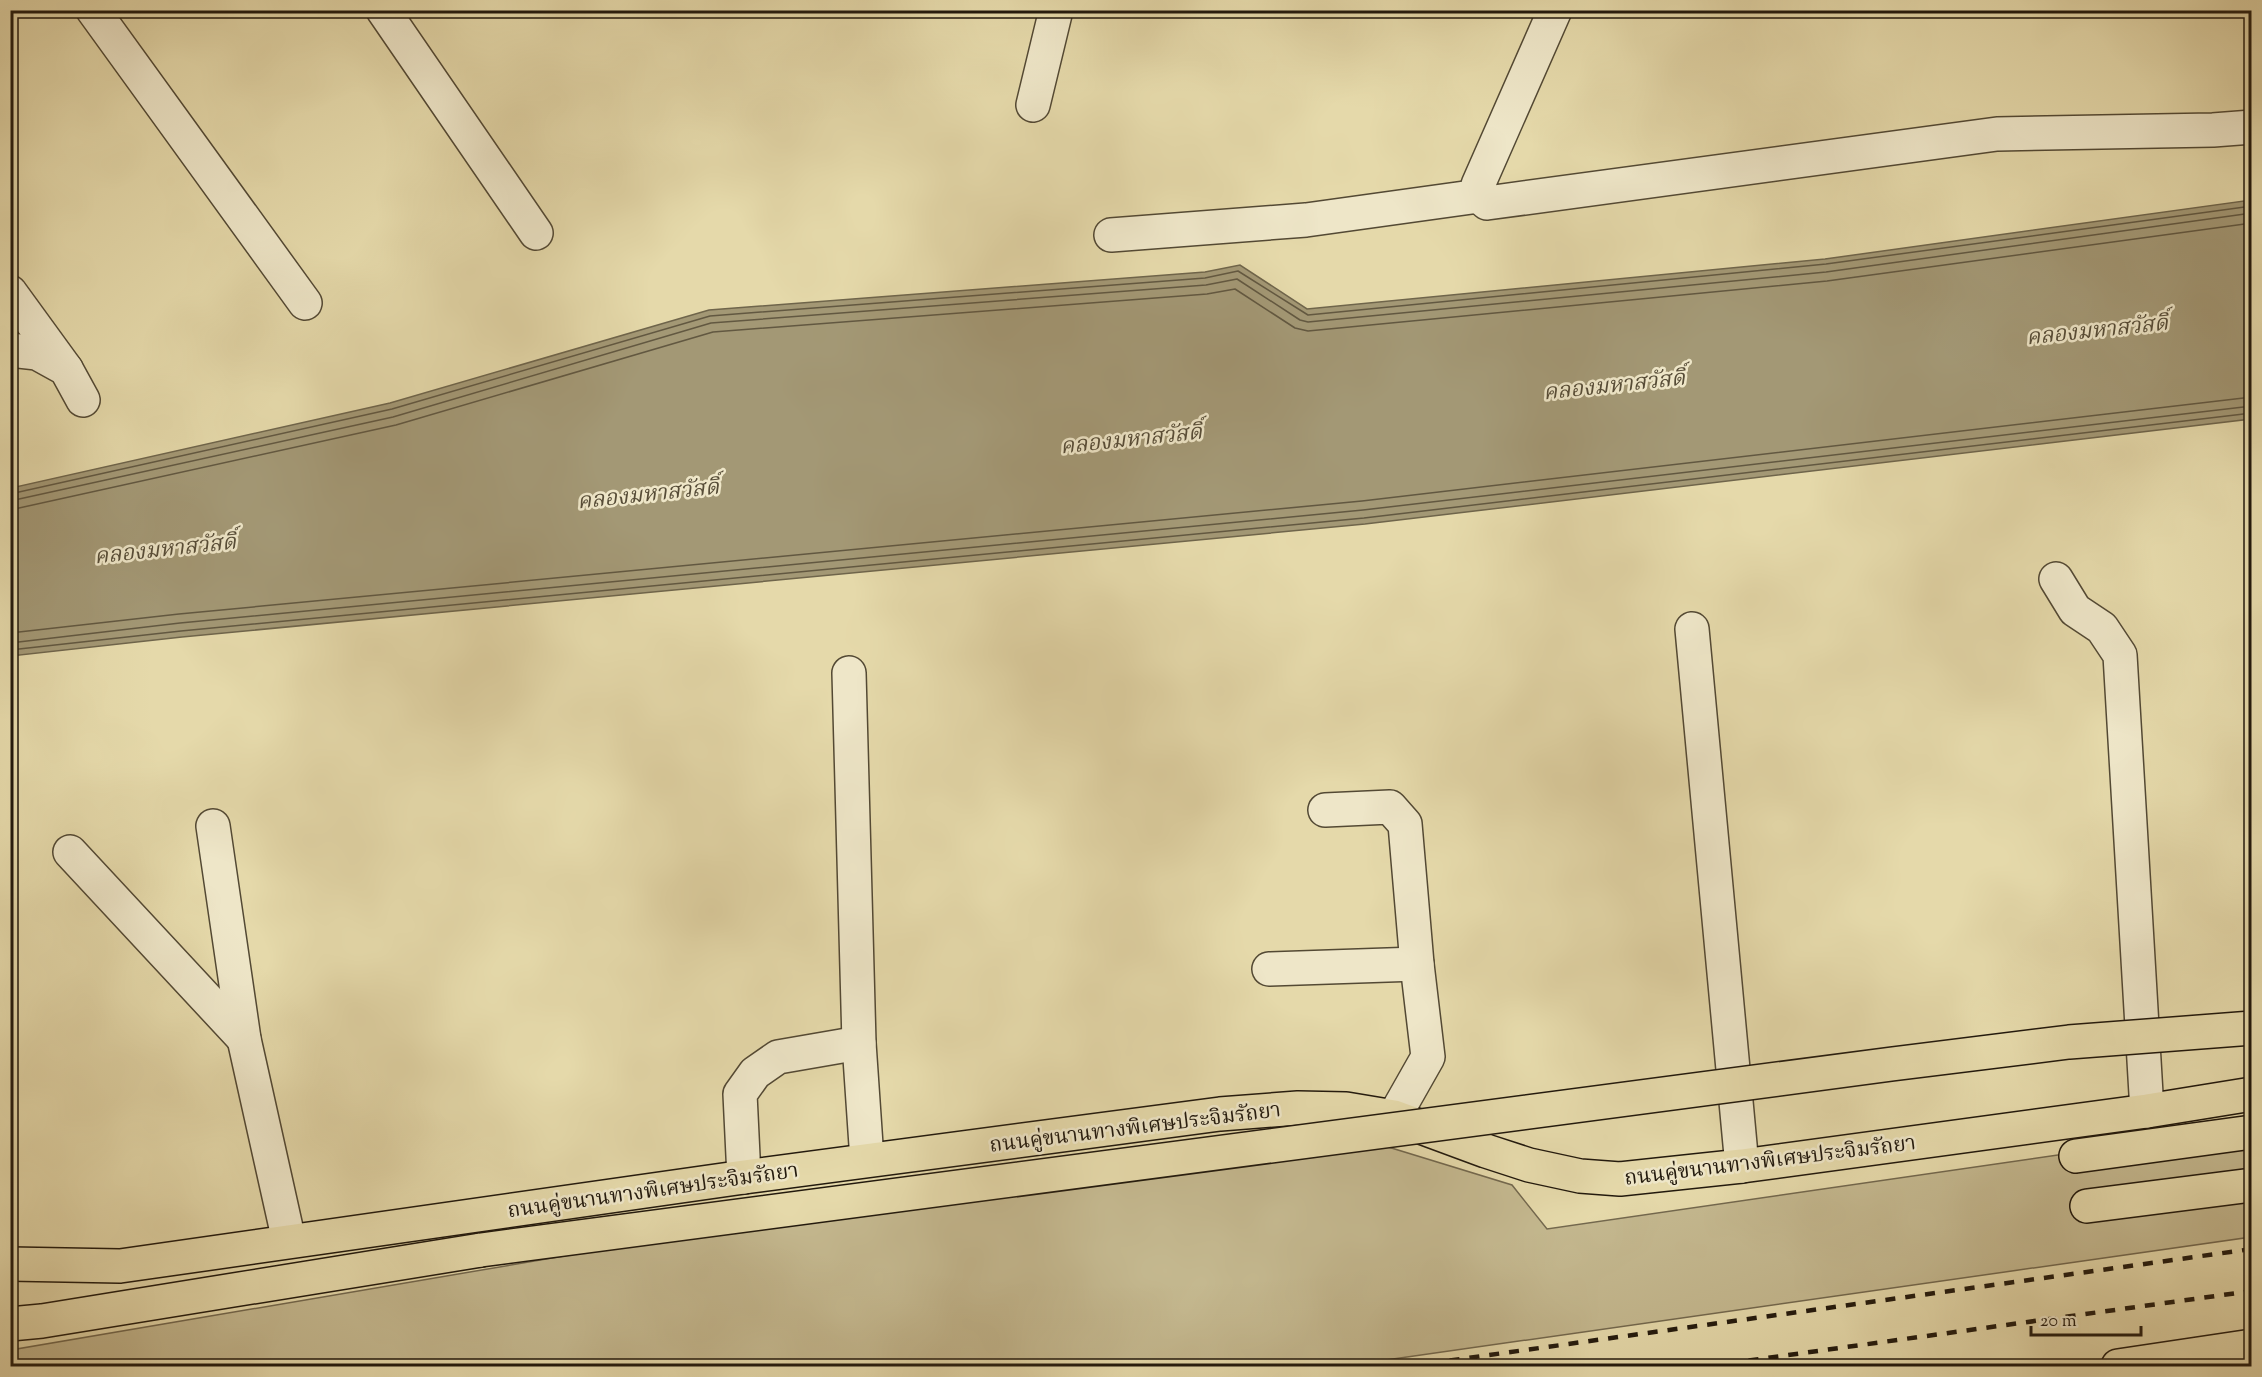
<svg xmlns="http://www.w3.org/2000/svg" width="2262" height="1377" font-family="'Sorts Mill Goudy','Noto Serif Thai',serif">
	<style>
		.green { fill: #c4b88f; stroke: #73684e; stroke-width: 1.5 }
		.water { fill: #a39875; stroke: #6f654b; stroke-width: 1.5 }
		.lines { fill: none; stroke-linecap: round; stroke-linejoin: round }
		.shore { stroke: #625841; stroke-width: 1.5 }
		.minor-casing { stroke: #534934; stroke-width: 36 }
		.major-casing { stroke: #22190d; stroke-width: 36 }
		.highway-casing { stroke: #22190d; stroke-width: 36 }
		.minor { stroke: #eee6c8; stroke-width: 33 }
		.major { stroke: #e5d9aa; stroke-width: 33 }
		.highway { stroke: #e5d9aa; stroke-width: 33 }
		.rail { stroke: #22190d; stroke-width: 4.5; stroke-dasharray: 10 10; stroke-linecap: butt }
		.highway-bridge-casing { stroke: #22190d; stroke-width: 36; stroke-linecap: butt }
		.highway-bridge { stroke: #e5d9aa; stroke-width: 33 }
		.labels { text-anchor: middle; stroke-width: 5; stroke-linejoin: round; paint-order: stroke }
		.street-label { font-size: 21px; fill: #22190d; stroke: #eee6c8 }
		.water-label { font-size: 22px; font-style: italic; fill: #564c37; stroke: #eee6c8 }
	</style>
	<rect width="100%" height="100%" fill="#e5d9aa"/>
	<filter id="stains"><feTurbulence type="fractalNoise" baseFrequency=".00333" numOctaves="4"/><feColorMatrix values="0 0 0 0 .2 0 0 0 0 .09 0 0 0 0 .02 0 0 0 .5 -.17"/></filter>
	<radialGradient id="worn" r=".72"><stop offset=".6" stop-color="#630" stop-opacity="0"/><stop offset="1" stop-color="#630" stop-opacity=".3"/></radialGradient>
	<polygon class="green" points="1323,1127 1512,1185 1547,1229 2251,1127 2251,1237 1344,1366 11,1366 11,1350"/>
	<polygon class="water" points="2251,200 2251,419 1365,524 182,637 11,656 11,488 390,403 709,310 1205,272 1240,265 1307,309 1825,259"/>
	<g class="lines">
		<g class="shore">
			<polyline points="10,494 392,409 710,316 1205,278 1238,271 1308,315 1826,264 2252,206"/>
			<polyline points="10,501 393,417 711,323 1206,285 1237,279 1300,320 1308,322 1826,272 2252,213"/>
			<polyline points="10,510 396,425 713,332 1207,294 1235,289 1295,328 1308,331 1827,281 2252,223"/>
			<polyline points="10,633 179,614 1362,501 2252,397"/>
			<polyline points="10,643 180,623 1363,510 2252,406"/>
			<polyline points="10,650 181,631 1364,518 2252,413"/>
		</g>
		<g class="minor-casing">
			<g id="minor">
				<polyline points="93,10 305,303"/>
				<polyline points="383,10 536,233"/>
				<polyline points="1555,10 1478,185 1479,196 1487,203 1997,134 2213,130 2252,127"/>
				<polyline points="1033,105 1056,10"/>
				<polyline points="1111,235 1306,220 1479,196"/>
				<polyline points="10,292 66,369"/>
				<polyline points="10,350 37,353 66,369 83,400"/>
				<polyline points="2056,579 2075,610 2102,628 2120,655 2147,1111"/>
				<polyline points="1692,629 1742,1166"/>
				<polyline points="849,673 859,1043 867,1160"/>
				<polyline points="1325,810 1390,807 1405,824 1417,964 1428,1057 1394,1117"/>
				<polyline points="213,826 244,1039 289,1241"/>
				<polyline points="70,852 244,1039"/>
				<polyline points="1269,969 1417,964"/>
				<polyline points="744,1177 740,1094 755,1073 778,1057 859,1043"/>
			</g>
		</g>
		<g class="major-casing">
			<polyline id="major" points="10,1264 120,1266 744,1177 1220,1114 1298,1108 1346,1109 1394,1117 1486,1151 1529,1165 1580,1176 1620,1179 1742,1166 2147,1111 2252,1094"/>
		</g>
		<g class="highway-casing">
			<g id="highway">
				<polyline points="2076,1156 2252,1132"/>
				<polyline points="2087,1206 2252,1185"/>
				<polyline points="10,1324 42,1321 481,1250"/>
				<polyline points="2118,1366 2252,1346"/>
			</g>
		</g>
		<use href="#minor" class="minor"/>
		<use href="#major" class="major"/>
		<use href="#highway" class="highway"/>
		<g class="rail">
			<polyline points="1410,1366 2252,1249"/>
			<polyline points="1709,1366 2252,1291"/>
		</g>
		<g class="highway-bridge-casing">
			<polyline id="highway-bridge" points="481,1250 1892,1064 2069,1042 2252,1028"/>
		</g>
		<use href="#highway-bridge" class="highway-bridge"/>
	</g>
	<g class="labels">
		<g class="street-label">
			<text transform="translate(1135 1127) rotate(-7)" y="7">ถนนคู่ขนานทางพิเศษประจิมรัถยา</text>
			<text transform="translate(1770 1160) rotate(-7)" y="7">ถนนคู่ขนานทางพิเศษประจิมรัถยา</text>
			<text transform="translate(653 1190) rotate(-8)" y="7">ถนนคู่ขนานทางพิเศษประจิมรัถยา</text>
		</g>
		<g class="water-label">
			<text transform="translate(2097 329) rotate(-6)" y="8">คลองมหาสวัสดิ์</text>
			<text transform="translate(1614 384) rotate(-6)" y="8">คลองมหาสวัสดิ์</text>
			<text transform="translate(1131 438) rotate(-6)" y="8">คลองมหาสวัสดิ์</text>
			<text transform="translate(648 493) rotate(-6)" y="8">คลองมหาสวัสดิ์</text>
			<text transform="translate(165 548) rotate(-6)" y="8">คลองมหาสวัสดิ์</text>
		</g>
	</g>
	<rect width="2262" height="1377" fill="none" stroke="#e5d9aa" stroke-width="36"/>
	<rect x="12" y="12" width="2238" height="1353" fill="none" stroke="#22190d" stroke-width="3"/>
	<rect x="18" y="18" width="2226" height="1341" fill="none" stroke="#22190d" stroke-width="1.5"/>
	<path d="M2031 1326v9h110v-9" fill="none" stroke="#22190d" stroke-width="3"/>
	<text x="2040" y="1326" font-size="18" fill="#22190d" stroke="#eee6c8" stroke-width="4.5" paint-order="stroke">20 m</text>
	<rect width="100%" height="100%" filter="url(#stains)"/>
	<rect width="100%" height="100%" fill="url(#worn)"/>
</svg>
